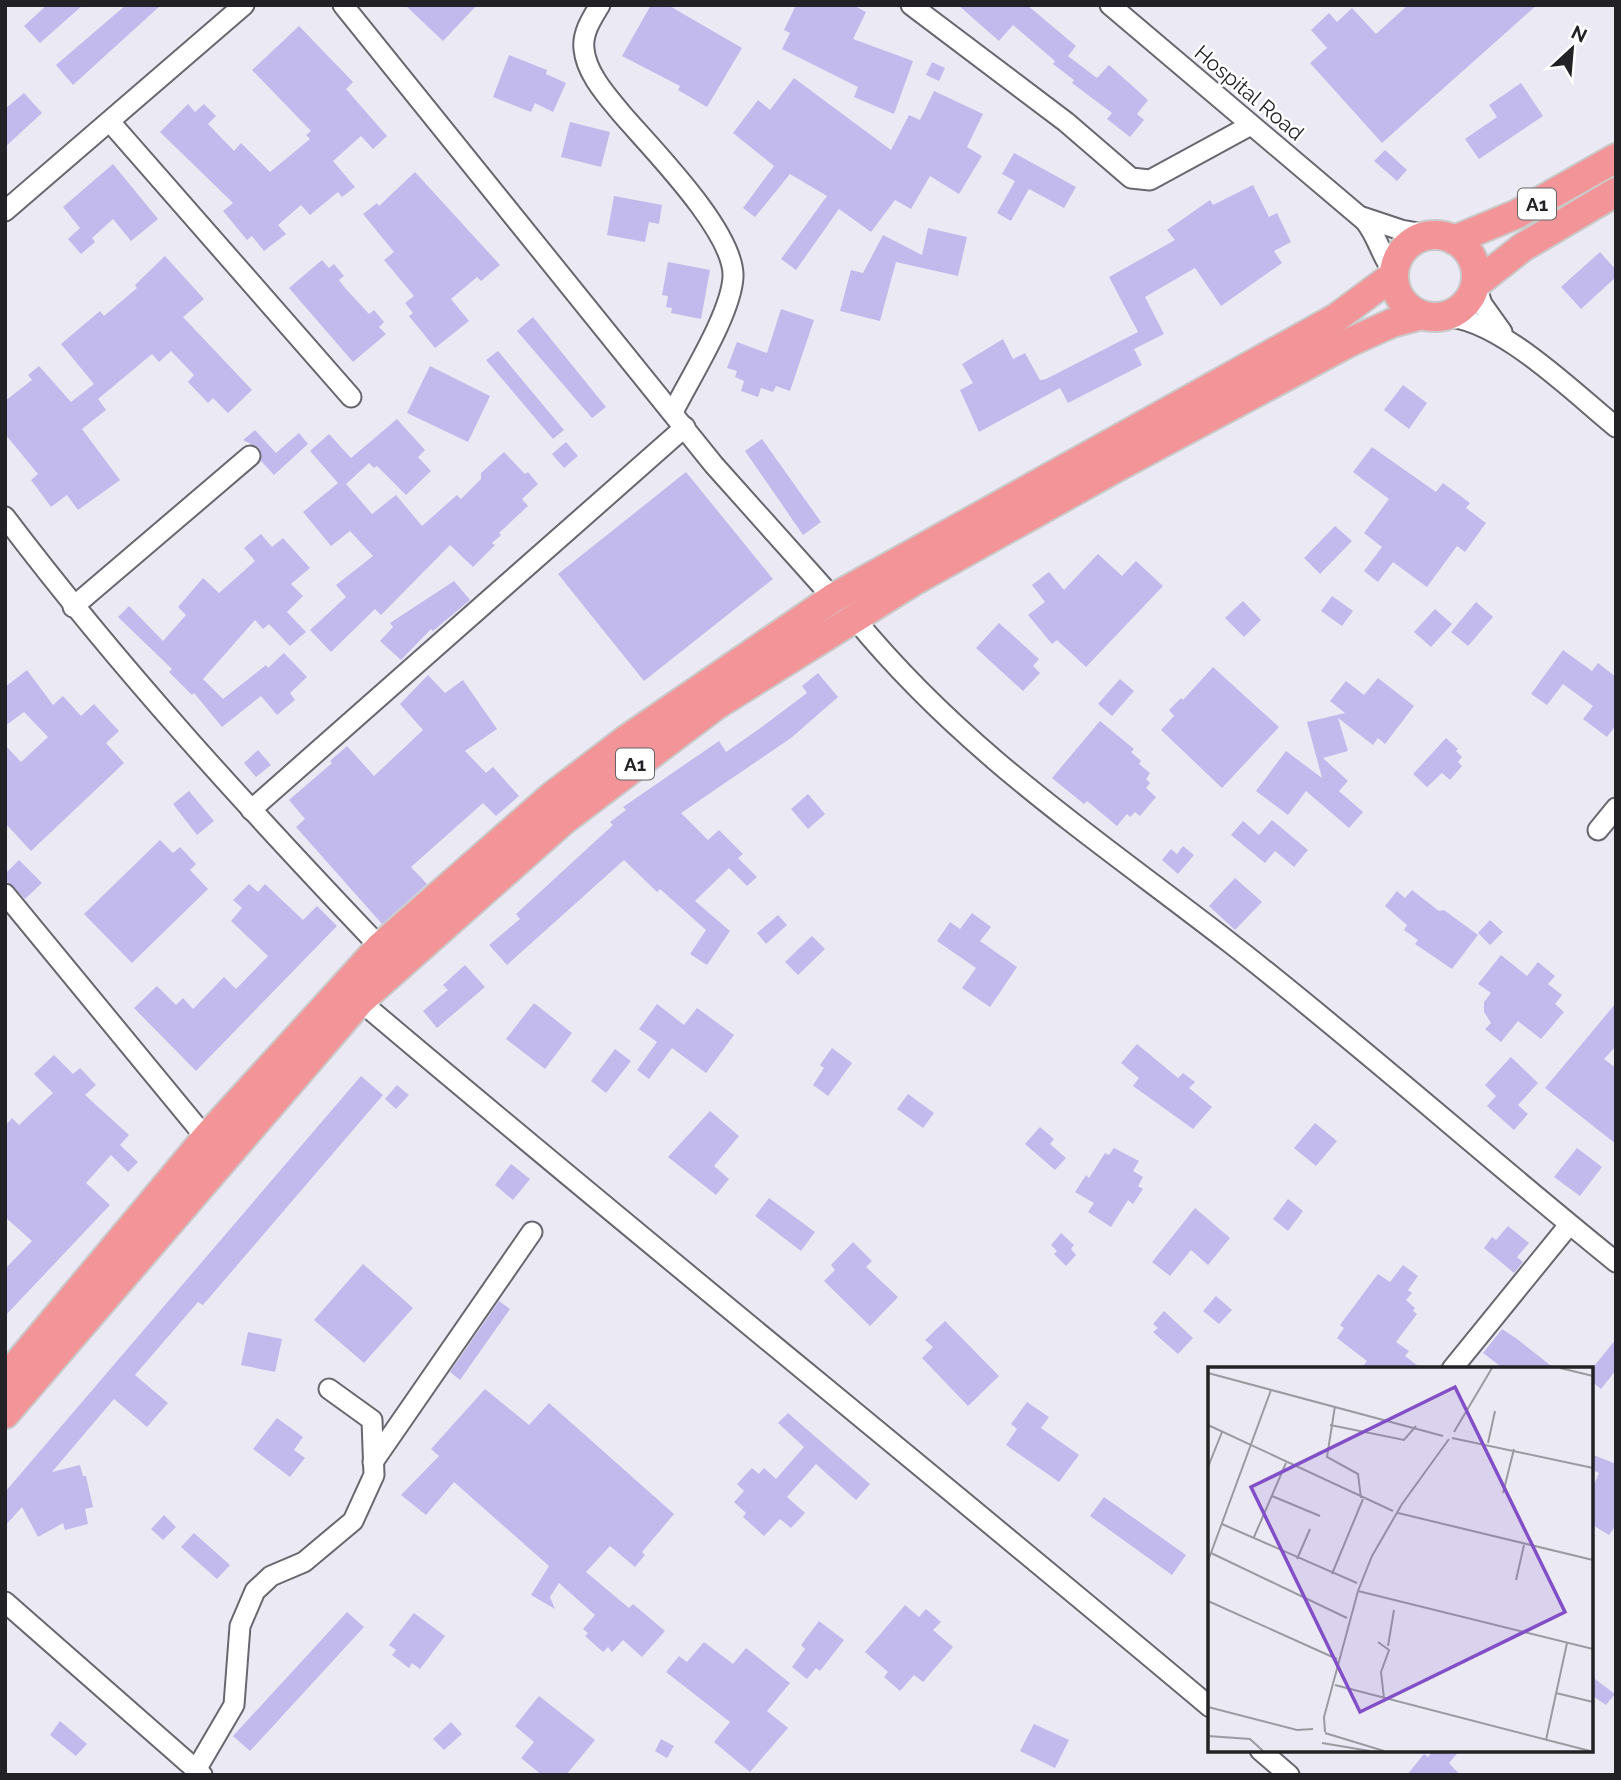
<svg xmlns="http://www.w3.org/2000/svg" width="1621" height="1780" font-family="Raleway,sans-serif">
	<style>
		.building { fill: #c2baec }
		.lines { fill: none; stroke-linecap: round; stroke-linejoin: round }
		.minor-casing { stroke: #68676f; stroke-width: 23 }
		.highway-casing { stroke: #cacacb; stroke-width: 32 }
		.minor { stroke: #fff; stroke-width: 19 }
		.highway { stroke: #f39598; stroke-width: 28 }
		.labels { text-anchor: middle; stroke-width: 5; stroke-linejoin: round; paint-order: stroke }
		.shield { fill: #fff; stroke: #646466; stroke-width: 2 }
		.shield-label { font-size: 19px; font-weight: bold; fill: #222125 }
		.street-label { font-size: 21px; fill: #222125; stroke: #fff }
		.inset-road { fill: none; stroke: #9b9aa1; stroke-width: 2 }
		.view { fill: #824fc7; fill-opacity: 0.15; stroke: #824fc7; stroke-width: 3.5 }
		.inset-edge { fill: none; stroke: #222125; stroke-width: 3.5 }
	</style>
	<rect width="100%" height="100%" fill="#ebeaf4"/>
	<g class="building">
		<polygon points="47,5 83,5 40,43 24,26"/>
		<polygon points="126,5 161,5 73,85 56,65"/>
		<polygon points="405,5 477,5 443,41"/>
		<polygon points="651,5 668,5 742,48 707,107 678,90 680,86 622,56"/>
		<polygon points="796,5 853,5 866,12 853,39 913,61 894,114 854,97 858,87 782,49 790,33 784,30"/>
		<polygon points="958,5 1027,5 1076,46 1068,56 1097,78 1109,65 1148,100 1137,114 1144,120 1130,137 1107,119 1112,113 1072,83 1074,80 1053,64 1055,61 1013,25 999,41"/>
		<polygon points="1408,5 1537,5 1382,143 1310,63 1327,48 1311,30 1329,13 1337,22 1352,8 1376,34"/>
		<polygon points="299,26 353,82 346,89 387,136 373,149 361,136 333,161 355,187 342,197 338,192 310,215 301,205 278,225 286,234 264,251 252,236 247,240 223,211 233,203 160,132 188,104 195,112 204,104 216,116 208,124 234,151 241,143 270,172 310,139 306,135 311,131 252,70"/>
		<polygon points="509,55 547,70 546,74 566,83 553,112 535,103 531,112 493,97"/>
		<polygon points="932,62 945,68 939,81 926,75"/>
		<polygon points="794,78 891,150 909,115 920,120 934,91 983,114 967,147 982,156 959,194 930,176 911,209 895,200 871,232 839,209 796,270 781,259 827,196 790,174 755,217 743,208 774,166 733,133 758,100 770,110"/>
		<polygon points="1521,83 1543,116 1479,159 1465,139 1497,117 1489,105"/>
		<polygon points="24,93 42,113 5,147 5,109"/>
		<polygon points="570,122 610,132 601,167 561,157"/>
		<polygon points="1385,150 1407,170 1397,181 1374,161"/>
		<polygon points="1014,153 1076,187 1064,208 1029,189 1011,221 997,213 1015,181 1002,174"/>
		<polygon points="113,164 158,219 131,241 113,219 92,238 95,242 81,254 68,239 80,228 63,207"/>
		<polygon points="415,172 500,265 481,281 477,277 451,299 469,321 435,348 409,316 413,313 405,303 414,296 384,260 394,252 363,214 377,203 379,206"/>
		<polygon points="1253,185 1269,217 1277,213 1291,242 1274,251 1282,263 1221,306 1195,268 1145,297 1164,334 1134,349 1142,365 1068,403 1060,388 979,432 960,390 973,383 962,364 1003,339 1013,359 1025,353 1040,380 1046,379 1138,332 1109,277 1175,240 1167,230 1210,200 1213,205"/>
		<polygon points="614,196 662,205 659,224 649,222 645,242 607,235"/>
		<polygon points="928,228 967,237 958,276 896,262 880,321 840,311 851,270 863,273 883,235 922,255"/>
		<polygon points="1600,252 1616,270 1616,277 1581,309 1561,287"/>
		<polygon points="165,256 204,299 183,317 252,390 228,413 213,398 208,403 188,382 194,375 171,351 159,362 152,354 98,399 106,410 82,429 120,480 78,510 67,495 51,507 31,480 38,474 5,434 5,401 32,380 28,375 39,366 71,402 94,384 61,344 100,311 104,316 137,288 135,285"/>
		<polygon points="322,260 329,268 334,264 344,276 339,280 345,288 369,314 374,310 384,322 379,327 386,334 353,362 289,288"/>
		<polygon points="668,262 710,270 701,319 671,313 672,308 666,307 668,296 662,295"/>
		<polygon points="781,309 814,320 790,391 776,386 773,392 761,388 758,397 741,391 744,381 735,377 737,371 727,368 737,342 767,353"/>
		<polygon points="533,317 606,407 592,418 517,331"/>
		<polygon points="498,351 564,430 553,439 486,360"/>
		<polygon points="430,366 490,396 468,442 407,413"/>
		<polygon points="1403,385 1427,403 1409,429 1384,410"/>
		<polygon points="397,419 425,450 418,457 431,471 406,495 377,466 374,468 369,463 346,484 372,514 396,495 422,526 457,495 461,499 481,479 481,473 504,452 525,474 528,472 538,484 522,499 528,506 499,533 501,535 492,543 495,545 473,567 450,545 381,615 375,609 331,652 310,630 346,597 336,585 373,556 350,531 331,546 303,512 338,483 310,451 329,434 351,458"/>
		<polygon points="255,430 276,453 299,433 308,444 274,475 261,461 259,448 243,440"/>
		<polygon points="762,439 821,522 803,535 745,451"/>
		<polygon points="566,442 578,456 564,468 552,454"/>
		<polygon points="1372,447 1436,492 1443,483 1470,503 1466,508 1486,523 1465,552 1457,546 1427,587 1393,562 1378,582 1364,571 1382,547 1364,533 1389,499 1353,472"/>
		<polygon points="686,472 773,579 644,681 558,574"/>
		<polygon points="1335,526 1352,541 1320,574 1304,558"/>
		<polygon points="261,534 272,547 283,538 310,568 291,584 303,596 287,612 306,632 290,646 269,624 263,629 255,620 203,679 223,699 266,665 268,668 284,653 307,677 290,693 295,700 277,715 261,696 222,727 194,693 192,695 169,672 172,669 118,617 129,606 163,641 186,615 178,607 203,578 219,593 255,561 244,548"/>
		<polygon points="1098,554 1122,576 1136,561 1163,586 1086,667 1057,640 1052,644 1028,615 1045,602 1032,585 1049,572 1064,590"/>
		<polygon points="454,581 470,600 433,631 431,629 401,660 380,641 393,627 390,623"/>
		<polygon points="1332,596 1353,611 1342,626 1321,611"/>
		<polygon points="1243,601 1261,620 1244,637 1225,618"/>
		<polygon points="1476,602 1493,617 1468,646 1451,632"/>
		<polygon points="1435,609 1452,624 1431,647 1414,632"/>
		<polygon points="999,623 1039,659 1033,666 1040,673 1023,691 976,648"/>
		<polygon points="1563,650 1592,671 1598,663 1616,677 1616,725 1607,737 1583,719 1593,706 1563,684 1547,705 1531,694"/>
		<polygon points="1213,667 1279,727 1222,788 1161,730 1174,716 1169,710 1181,698 1183,700"/>
		<polygon points="27,670 53,705 63,696 81,716 94,704 119,731 106,743 124,763 31,851 5,823 5,745 21,762 48,737 24,712 5,726 5,687"/>
		<polygon points="818,673 838,697 791,738 681,813 708,840 719,830 743,854 738,858 757,877 747,886 729,868 695,901 730,931 707,965 690,954 706,930 660,889 657,892 624,860 507,965 489,945 520,919 516,914 613,825 610,822 626,810 623,807 719,741 726,752 759,729 807,693 802,686"/>
		<polygon points="428,675 445,693 463,680 497,729 465,751 486,773 493,767 519,796 496,816 483,803 411,867 427,884 382,924 296,827 305,819 289,800 332,763 330,761 347,746 374,776 423,730 400,704"/>
		<polygon points="1378,678 1414,706 1385,744 1378,738 1373,745 1338,718 1348,751 1323,758 1348,781 1339,791 1363,812 1349,828 1306,791 1288,815 1256,791 1286,751 1322,778 1307,722 1345,713 1330,701 1346,681 1364,695"/>
		<polygon points="1120,679 1134,691 1112,716 1098,704"/>
		<polygon points="1100,721 1134,749 1131,752 1141,761 1139,764 1150,773 1146,779 1150,783 1146,788 1156,797 1140,816 1135,812 1130,817 1127,814 1117,826 1087,801 1084,804 1052,778"/>
		<polygon points="1446,738 1458,749 1456,751 1462,757 1458,762 1462,766 1450,780 1442,773 1427,787 1413,774"/>
		<polygon points="258,750 271,765 256,777 244,763"/>
		<polygon points="189,791 214,821 197,835 173,804"/>
		<polygon points="808,794 825,814 808,829 791,809"/>
		<polygon points="1272,820 1308,850 1294,867 1275,851 1265,863 1231,835 1243,821 1259,835"/>
		<polygon points="160,840 173,853 180,847 196,864 190,870 208,889 132,963 84,914"/>
		<polygon points="1183,846 1194,855 1178,874 1162,860 1171,849 1177,854"/>
		<polygon points="19,860 42,883 25,899 5,879 5,874"/>
		<polygon points="1235,878 1262,902 1235,930 1209,906"/>
		<polygon points="249,884 258,892 265,884 303,920 317,906 337,926 196,1071 134,1008 157,986 176,1005 183,998 193,1009 224,977 236,989 268,956 231,921 242,908 233,900"/>
		<polygon points="1412,890 1439,911 1444,910 1478,935 1452,969 1415,944 1418,940 1404,930 1407,925 1385,906 1397,891 1405,898"/>
		<polygon points="972,913 991,927 980,941 1017,967 990,1007 962,988 976,968 937,941 950,922 960,929"/>
		<polygon points="778,915 787,925 766,944 757,933"/>
		<polygon points="1490,920 1503,932 1490,945 1478,933"/>
		<polygon points="812,936 825,949 798,975 785,962"/>
		<polygon points="1501,955 1527,976 1538,962 1555,976 1548,984 1562,995 1555,1004 1564,1012 1541,1039 1518,1021 1501,1042 1485,1029 1491,1023 1484,1012 1484,1002 1491,993 1478,984"/>
		<polygon points="465,965 485,987 437,1028 423,1011 448,990 443,985"/>
		<polygon points="534,1003 572,1033 545,1069 506,1039"/>
		<polygon points="1616,1003 1616,1046 1604,1059 1616,1068 1616,1144 1545,1088"/>
		<polygon points="657,1004 684,1025 697,1008 734,1035 706,1073 672,1048 649,1079 637,1070 657,1042 639,1029"/>
		<polygon points="1137,1044 1178,1078 1183,1073 1195,1082 1189,1088 1212,1107 1193,1129 1133,1086 1139,1078 1121,1063"/>
		<polygon points="832,1048 852,1063 828,1096 813,1085 824,1068 820,1065"/>
		<polygon points="615,1049 631,1061 606,1093 591,1081"/>
		<polygon points="54,1055 73,1074 80,1068 96,1085 85,1095 129,1135 120,1145 138,1162 128,1172 111,1155 86,1183 110,1205 5,1316 5,1269 32,1241 5,1217 5,1126 12,1118 19,1125 53,1093 34,1074"/>
		<polygon points="1511,1057 1538,1083 1518,1105 1528,1114 1514,1130 1487,1106 1496,1096 1485,1085"/>
		<polygon points="361,1076 383,1095 203,1305 198,1302 135,1375 168,1403 147,1427 114,1399 52,1472 80,1465 83,1476 86,1476 93,1507 85,1509 88,1524 65,1530 63,1523 38,1537 22,1507 5,1526 5,1492"/>
		<polygon points="397,1085 409,1095 396,1109 385,1099"/>
		<polygon points="908,1094 934,1113 923,1128 897,1109"/>
		<polygon points="710,1111 739,1136 714,1166 729,1179 716,1195 668,1157"/>
		<polygon points="1315,1123 1337,1141 1316,1166 1294,1148"/>
		<polygon points="1040,1127 1054,1139 1050,1144 1066,1158 1055,1170 1025,1144"/>
		<polygon points="1114,1148 1139,1161 1133,1171 1143,1177 1138,1186 1143,1189 1133,1204 1128,1200 1111,1227 1088,1212 1094,1203 1075,1192 1086,1175 1089,1178 1105,1153 1109,1155"/>
		<polygon points="1577,1148 1602,1167 1580,1196 1554,1177"/>
		<polygon points="511,1164 530,1179 513,1200 495,1185"/>
		<polygon points="769,1198 815,1232 801,1251 755,1216"/>
		<polygon points="1288,1199 1303,1211 1288,1231 1273,1219"/>
		<polygon points="1195,1208 1230,1238 1208,1265 1191,1250 1170,1276 1152,1262"/>
		<polygon points="1508,1226 1529,1243 1517,1257 1523,1262 1514,1273 1484,1248 1492,1237 1496,1240"/>
		<polygon points="1061,1233 1074,1245 1071,1249 1076,1255 1066,1266 1054,1254 1057,1251 1051,1245"/>
		<polygon points="853,1242 872,1261 866,1267 898,1297 870,1326 824,1281 835,1270 831,1265"/>
		<polygon points="363,1264 413,1308 364,1363 314,1320"/>
		<polygon points="1403,1265 1418,1276 1408,1290 1412,1293 1406,1300 1415,1308 1413,1311 1417,1314 1396,1342 1409,1351 1405,1356 1422,1369 1361,1369 1367,1361 1337,1338 1344,1328 1340,1325 1378,1274 1390,1282"/>
		<polygon points="1216,1296 1232,1310 1219,1324 1203,1311"/>
		<polygon points="499,1301 510,1309 460,1380 450,1372"/>
		<polygon points="1164,1311 1193,1338 1178,1354 1153,1332 1158,1328 1153,1324"/>
		<polygon points="945,1321 999,1376 968,1406 922,1358 933,1347 925,1340"/>
		<polygon points="1502,1329 1517,1339 1555,1369 1504,1369 1483,1353"/>
		<polygon points="248,1332 282,1339 275,1372 241,1365"/>
		<polygon points="1616,1339 1616,1370 1601,1389 1591,1381 1591,1370"/>
		<polygon points="485,1389 529,1425 549,1403 674,1514 642,1552 645,1555 635,1567 610,1546 586,1572 629,1608 633,1604 665,1631 642,1657 623,1640 612,1652 608,1647 603,1652 585,1636 588,1633 583,1629 595,1615 559,1583 550,1597 555,1609 531,1595 549,1566 454,1482 426,1515 401,1495 439,1456 431,1449"/>
		<polygon points="1027,1402 1049,1417 1041,1428 1079,1455 1059,1482 1006,1445 1017,1429 1011,1424"/>
		<polygon points="788,1413 870,1484 856,1500 816,1464 787,1497 805,1513 791,1528 780,1519 764,1536 743,1517 746,1513 734,1502 744,1491 737,1484 752,1468 759,1474 764,1468 776,1479 804,1447 778,1423"/>
		<polygon points="277,1418 303,1437 294,1450 305,1458 290,1477 253,1449"/>
		<polygon points="1591,1454 1616,1464 1616,1525 1609,1535 1591,1524 1591,1492 1599,1473 1591,1469"/>
		<polygon points="1104,1497 1186,1555 1172,1575 1090,1516"/>
		<polygon points="164,1515 176,1527 163,1540 151,1529"/>
		<polygon points="194,1533 230,1565 217,1579 181,1547"/>
		<polygon points="905,1605 919,1617 926,1609 941,1622 933,1630 953,1647 923,1682 914,1675 900,1691 884,1677 888,1672 865,1652"/>
		<polygon points="347,1612 364,1627 250,1751 233,1736"/>
		<polygon points="414,1613 445,1636 420,1669 412,1663 409,1668 392,1655 396,1650 389,1645"/>
		<polygon points="819,1621 844,1640 820,1671 816,1668 807,1679 792,1667 805,1649 801,1645"/>
		<polygon points="704,1642 733,1664 746,1648 790,1683 767,1711 788,1728 750,1772 714,1742 730,1722 666,1672 679,1656 687,1662"/>
		<polygon points="1591,1676 1615,1694 1606,1705 1591,1695"/>
		<polygon points="539,1696 595,1740 566,1775 542,1775 521,1758 534,1742 515,1726"/>
		<polygon points="60,1721 87,1744 76,1756 50,1735"/>
		<polygon points="451,1722 462,1734 444,1750 433,1739"/>
		<polygon points="1034,1724 1069,1740 1055,1768 1020,1751"/>
		<polygon points="661,1739 674,1746 667,1758 655,1751"/>
		<polygon points="1434,1750 1460,1750 1449,1763 1460,1775 1407,1775 1424,1754 1428,1757"/>
	</g>
	<g class="lines">
		<g class="minor-casing">
			<g id="minor">
				<polyline points="343,5 714,465 833,598"/>
				<path d="M600,5c-8,13 -18,28 -16,44 2,24 23,47 37,64 30,35 114,119 112,164 -2,37 -43,101 -60,135"/>
				<polyline points="911,5 1066,122 1131,178 1150,180 1251,125"/>
				<path d="M1110,5l255,216c13,16 16,35 29,52"/>
				<polyline points="111,123 351,397"/>
				<polyline points="5,211 244,5"/>
				<polyline points="1362,217 1401,230 1429,235"/>
				<polyline points="1476,286 1482,304 1502,332"/>
				<path d="M1442,317c53,-3 133,77 174,110"/>
				<path d="M5,517c115,152 244,292 375,430"/>
				<polyline points="73,607 250,456"/>
				<path d="M855,619c109,133 240,219 374,323 132,103 257,215 387,320"/>
				<polyline points="251,810 685,427"/>
				<polyline points="1598,830 1616,808"/>
				<polyline points="5,894 206,1138"/>
				<path d="M360,1001c281,238 568,469 850,706"/>
				<polyline points="1452,1369 1569,1225"/>
				<polyline points="373,1462 532,1232"/>
				<polyline points="5,1602 202,1775"/>
				<polyline points="1260,1750 1289,1775"/>
				<polyline points="196,1770 234,1705 240,1626 255,1591 271,1576 304,1562 353,1521 374,1475 372,1420 329,1389"/>
			</g>
		</g>
		<g class="highway-casing">
			<g id="highway">
				<circle cx="1435" cy="276" r="41"/>
				<polyline points="1454,240 1517,214 1616,158"/>
				<polyline points="1476,284 1523,247 1616,192"/>
				<polyline points="5,1379 206,1138 380,947 551,797 627,739 833,598 1336,318 1394,275"/>
				<polyline points="5,1414 360,1001 564,820 715,706 914,581 1121,465 1350,342 1392,323 1422,315"/>
			</g>
		</g>
		<use href="#minor" class="minor"/>
		<use href="#highway" class="highway"/>
	</g>
	<g class="labels">
		<g class="shield">
			<rect x="1518" y="188.5" width="38" height="31" rx="5"/>
			<rect x="616" y="748.5" width="38" height="31" rx="5"/>
		</g>
		<g class="shield-label">
			<text x="1537" y="211">A1</text>
			<text x="635" y="771">A1</text>
		</g>
		<g class="street-label">
			<text transform="translate(1249 93) rotate(40)" y="7">Hospital Road</text>
		</g>
	</g>
	<g transform="translate(1208 1367)">
		<rect width="385" height="385" fill="#ebeaf4"/>
		<path class="inset-road" d="M352,1l33,8M0,6l235,63M127,39l-8,51 31,17 3,24M0,58l185,86M122,58l74,15 12,-14M246,65l38,-64M244,71l141,30M280,76l7,-32M0,100l14,-35M295,126l11,-44M64,129l48,20M190,146l195,47M14,157l135,59M46,170l32,-74M3,186l136,65M89,192l13,-30M0,194l63,-171M124,207l31,-75M308,213l8,-35M150,224l235,58M0,234l129,58M170,275l11,8 -8,22 3,26M180,279l6,-36M127,318l255,66M348,326l37,9M0,340l89,23 16,-1M117,365l-1,-15 34,-126 14,-35 30,-52 47,-65M117,366l59,18M0,369l42,3 13,12M338,373l21,-97M114,376l48,8"/>
		<path class="view" d="M247,20l110,225 -205,100 -109,-225z"/>
		<rect width="385" height="385" class="inset-edge"/>
	</g>
	<rect width="1621" height="1780" fill="none" stroke="#222125" stroke-width="14"/>
	<g transform="translate(1572 49) rotate(26)" stroke="#ffffff" stroke-width="5" paint-order="stroke">
	<path d="M0-5L12 26L0 18L-12 26Z" fill="#222125"/>
	<text y="-10" font-size="19" font-weight="bold" text-anchor="middle" fill="#222125">N</text>
	</g>
</svg>
